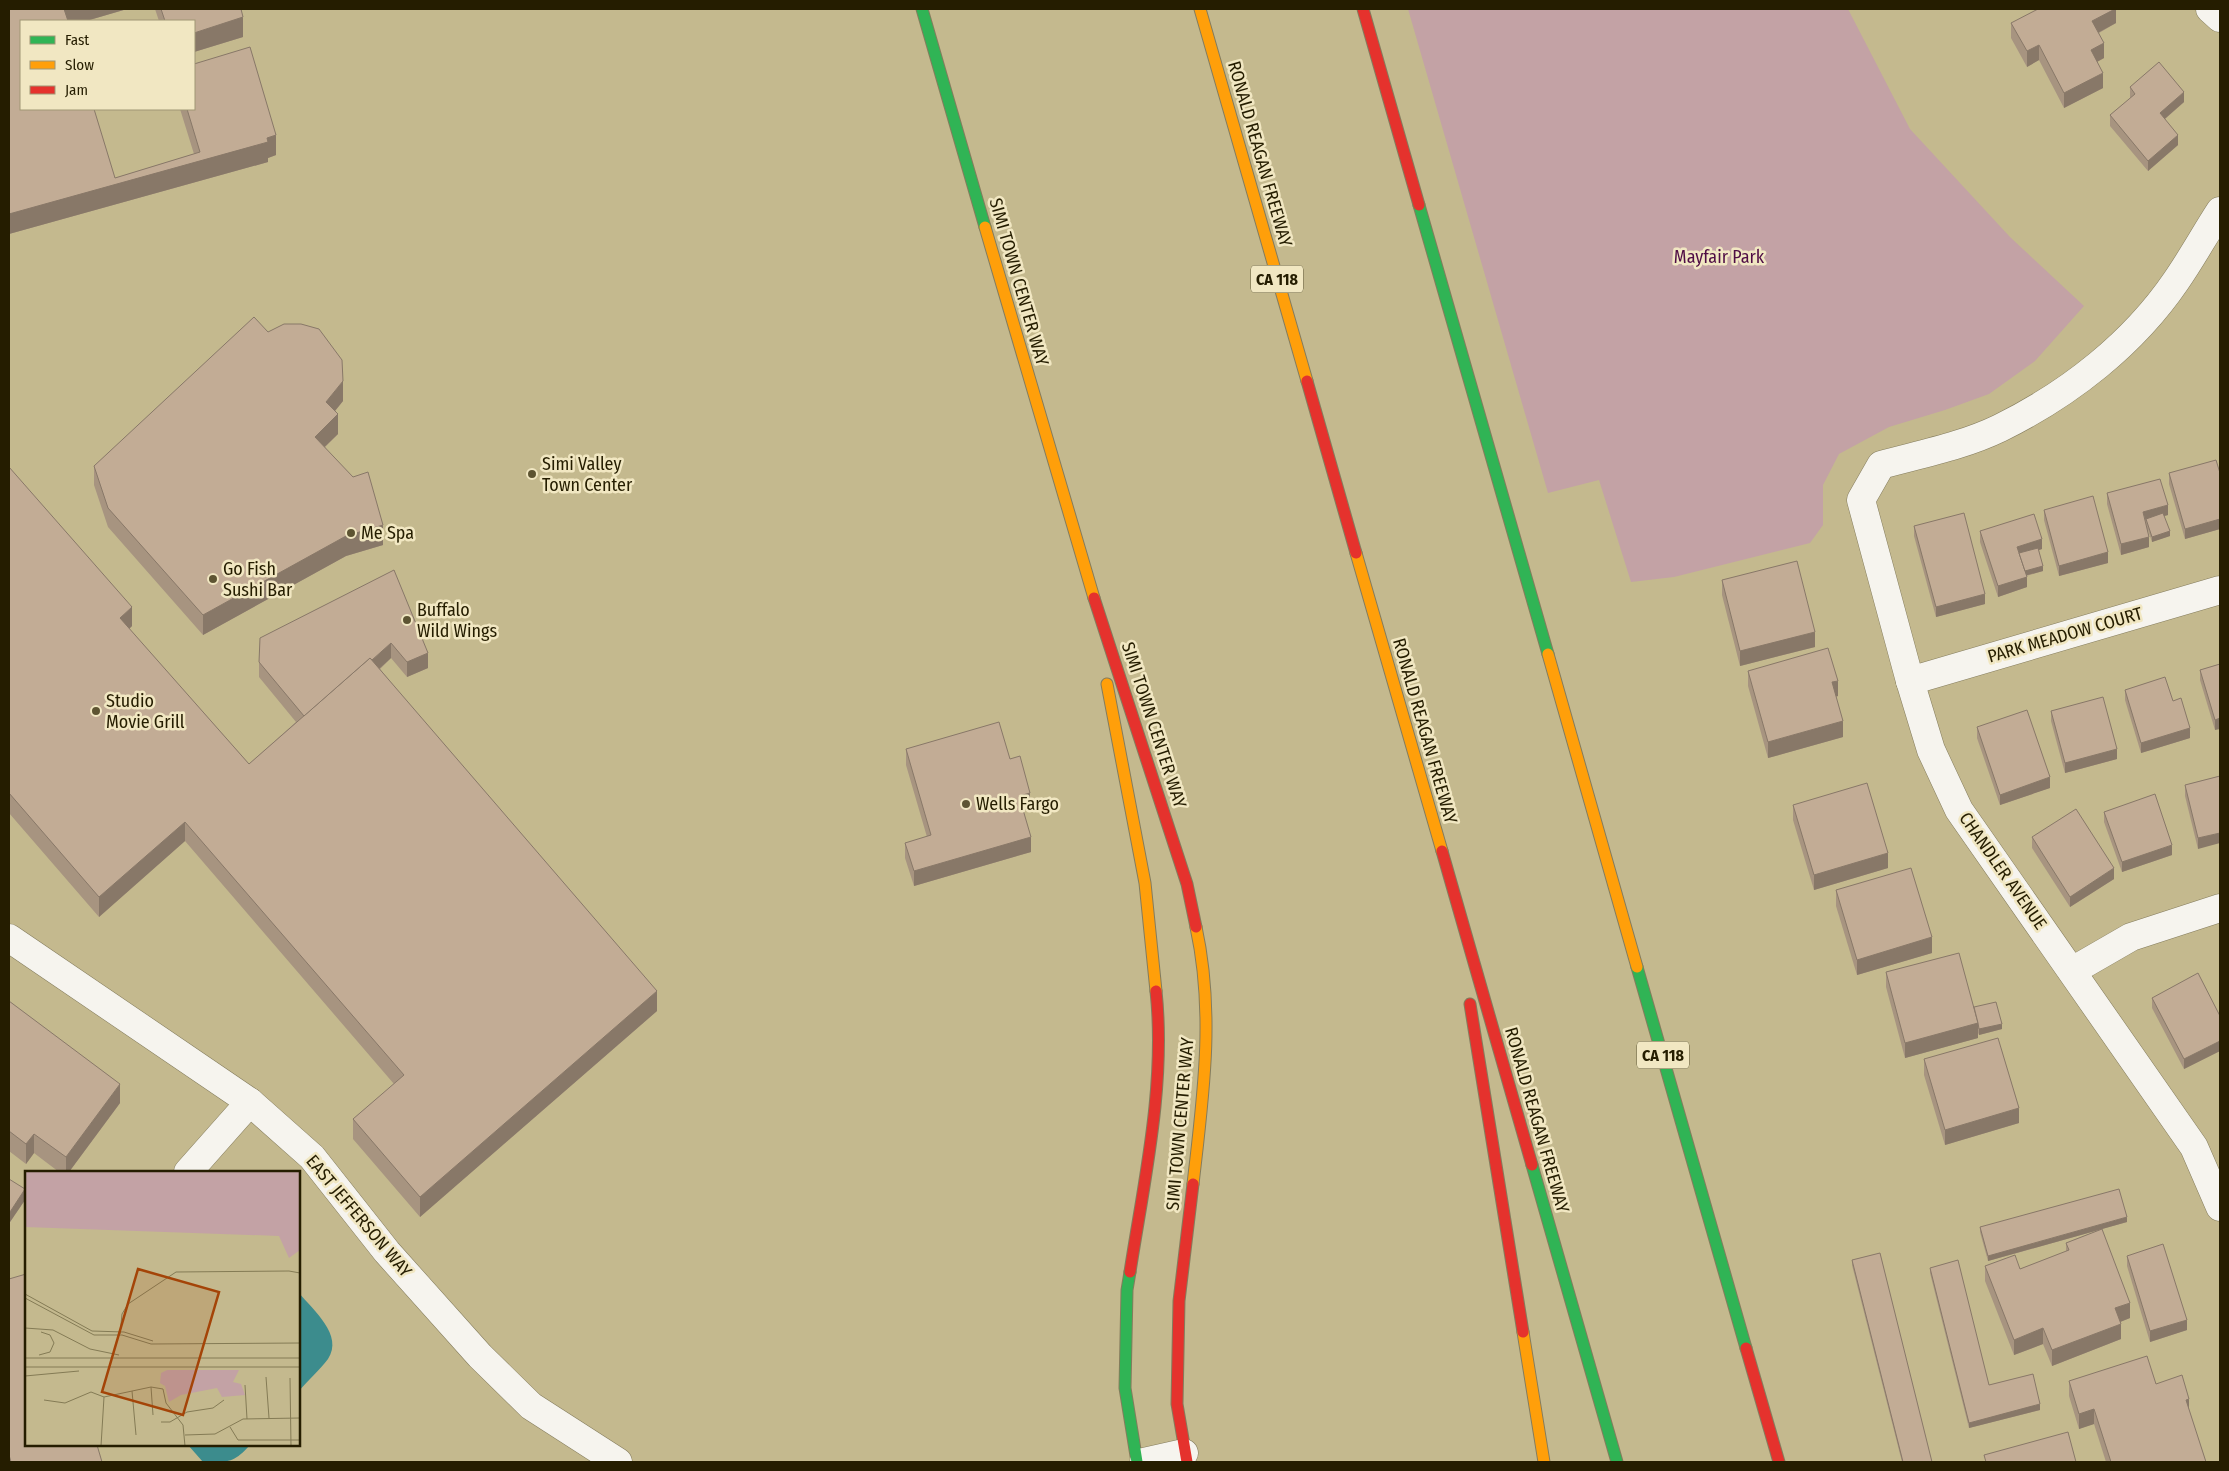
<svg xmlns="http://www.w3.org/2000/svg" width="2229" height="1471" font-family="'Fira Sans Condensed',sans-serif">
	<style>
		.green { fill: #c3a2a5 }
		.water { fill: #3c8c8d }
		.lines { fill: none; stroke-linecap: round; stroke-linejoin: round }
		.street-casing { stroke: #847c5d; stroke-width: 29 }
		.fast-casing { stroke: #847c5d; stroke-width: 13 }
		.slow-casing { stroke: #847c5d; stroke-width: 13 }
		.jam-casing { stroke: #847c5d; stroke-width: 13 }
		.street { stroke: #f6f4ee; stroke-width: 28 }
		.fast { stroke: #30b455; stroke-width: 11 }
		.slow { stroke: #ff9f0a; stroke-width: 11 }
		.jam { stroke: #e5322d; stroke-width: 11 }
		.wall { fill: #a79480 }
		.shaded-wall { fill: #887868 }
		.building { fill: #c2ac95; stroke: #887868 }
		.poi-dot { fill: #5d5432; stroke: #f1e7c2; stroke-width: 2 }
		.labels { text-anchor: middle; stroke-width: 5; stroke-linejoin: round; paint-order: stroke }
		.shield { fill: #f1e7c2; stroke: #625a3a; stroke-width: 1 }
		.shield-label { font-size: 16px; font-weight: bold; fill: #251d00 }
		.street-label { font-size: 18px; fill: #251d00; stroke: #f1e7c2 }
		.park-label { font-size: 18px; fill: #4f0d45; stroke: #f1e7c2 }
		.poi-label { font-size: 18px; fill: #251d00; stroke: #f1e7c2; text-anchor: start }
		.inset-road { fill: none; stroke: #847b55; stroke-width: 1 }
		.view { fill: #a44408; fill-opacity: 0.15; stroke: #a44408; stroke-width: 2.5 }
		.inset-edge { fill: none; stroke: #251d00; stroke-width: 2.5 }
	</style>
	<rect width="100%" height="100%" fill="#c4b98e"/>
	<polygon class="green" points="1408,9 1848,9 1910,129 2010,237 2084,306 2035,361 1989,394 1945,410 1889,427 1839,454 1823,485 1823,525 1810,543 1674,577 1631,582 1599,480 1548,493"/>
	<g class="water">
		<path d="M299,1293c14,17 45,42 29,66 -8,11 -20,21 -29,32z"/>
		<path d="M188,1445h62c-17,19 -23,17 -47,17z"/>
	</g>
	<g class="lines">
		<g class="street-casing">
			<g id="street">
				<polyline points="2210,9 2220,18"/>
				<path d="M2220,211c-15,23 -28,47 -44,70 -43,63 -107,113 -176,147 -37,18 -79,26 -119,37l-20,35 49,181 21,69 28,60 235,337 26,60"/>
				<polyline points="1910,681 2220,590"/>
				<polyline points="9,938 250,1102 312,1157 387,1252 480,1356 531,1406 618,1462"/>
				<polyline points="2072,971 2131,937 2220,908"/>
				<polyline points="188,1172 250,1102"/>
				<polyline points="1144,1462 1184,1453"/>
			</g>
		</g>
		<g class="fast-casing">
			<g id="fast">
				<polyline points="922,9 985,227"/>
				<polyline points="1419,205 1548,654"/>
				<polyline points="1637,967 1746,1348"/>
				<polyline points="1532,1165 1617,1462"/>
				<polyline points="1130,1272 1127,1290 1125,1388 1137,1462"/>
			</g>
		</g>
		<g class="slow-casing">
			<g id="slow">
				<polyline points="1200,9 1307,381"/>
				<polyline points="985,227 1094,598"/>
				<polyline points="1356,553 1442,851"/>
				<polyline points="1548,654 1637,967"/>
				<polyline points="1107,684 1145,883 1156,991"/>
				<path d="M1193,1184c10,-87 22,-170 3,-257"/>
				<polyline points="1523,1332 1544,1462"/>
			</g>
		</g>
		<g class="jam-casing">
			<g id="jam">
				<polyline points="1363,9 1419,205"/>
				<polyline points="1307,381 1356,553"/>
				<polyline points="1094,598 1187,884 1196,927"/>
				<polyline points="1442,851 1532,1165"/>
				<polyline points="1470,1004 1523,1332"/>
				<path d="M1130,1272c14,-91 36,-187 26,-281"/>
				<polyline points="1746,1348 1779,1462"/>
				<polyline points="1187,1462 1177,1404 1179,1301 1193,1184"/>
			</g>
		</g>
		<use href="#street" class="street"/>
		<use href="#fast" class="fast"/>
		<use href="#slow" class="slow"/>
		<use href="#jam" class="jam"/>
	</g>
	<g class="wall">
		<polygon points="9,9 127,9 86,21 21,21 115,178 194,154 180,109 194,109 276,155 268,158 268,162 9,234"/>
		<polygon points="155,9 241,9 243,37 194,52 194,21 159,21"/>
		<polygon points="2116,9 2116,23 2099,33 2104,58 2097,62 2103,88 2064,108 2039,60 2027,67 2011,38 2011,23"/>
		<polygon points="2130,87 2184,102 2165,119 2178,145 2148,171 2110,126 2110,115 2130,99"/>
		<polygon points="268,332 343,401 335,411 338,434 325,447 383,545 346,556 203,635 108,527 94,485 94,466"/>
		<polygon points="9,467 132,626 129,629 249,764 296,722 259,677 259,662 394,570 428,668 407,677 391,658 380,669 657,1011 420,1217 353,1139 353,1119 394,1084 185,841 99,917 9,813"/>
		<polygon points="2169,473 2220,473 2220,529 2185,539 2169,484"/>
		<polygon points="2107,493 2168,515 2164,516 2170,536 2152,542 2148,530 2149,547 2121,555 2107,504"/>
		<polygon points="2044,510 2108,563 2059,576 2044,520"/>
		<polygon points="1914,526 1985,604 1936,617 1914,536"/>
		<polygon points="1980,531 2042,549 2039,550 2043,571 2026,576 2027,587 1998,597 1980,542"/>
		<polygon points="1722,580 1815,647 1740,666 1722,595"/>
		<polygon points="2220,664 2215,730 2200,680 2200,670"/>
		<polygon points="1748,671 1838,696 1836,697 1843,737 1768,758 1748,686"/>
		<polygon points="2125,690 2190,738 2141,753 2125,700"/>
		<polygon points="2051,711 2117,759 2065,773 2051,721"/>
		<polygon points="1977,727 2050,788 2000,805 1977,738"/>
		<polygon points="906,749 1030,808 1023,810 1031,852 914,886 905,858 905,843 927,837 906,765"/>
		<polygon points="2220,776 2198,849 2185,796 2185,785"/>
		<polygon points="1793,805 1888,868 1814,890 1793,820"/>
		<polygon points="2104,812 2172,855 2122,872 2104,822"/>
		<polygon points="2032,837 2114,879 2070,907 2032,848"/>
		<polygon points="1836,890 1932,953 1857,975 1836,906"/>
		<polygon points="1886,972 1974,1007 2002,1029 1979,1035 1978,1033 1978,1038 1905,1058 1886,987"/>
		<polygon points="2152,998 2220,1016 2220,1051 2184,1069 2152,1008"/>
		<polygon points="9,1001 120,1103 69,1172 59,1172 34,1153 26,1164 9,1151"/>
		<polygon points="1924,1059 2019,1123 1945,1145 1924,1075"/>
		<polygon points="9,1179 25,1200 10,1222 9,1221"/>
		<polygon points="2127,1222 2102,1229 2130,1318 2120,1322 2121,1339 2052,1366 2043,1344 2014,1355 1985,1281 1985,1266 2020,1269 2066,1252 2066,1243 2099,1230 1988,1261 1980,1232 1980,1227"/>
		<polygon points="2127,1256 2187,1330 2150,1342 2127,1266"/>
		<polygon points="1852,1260 1932,1462 1902,1462 1852,1265"/>
		<polygon points="1930,1268 1989,1385 2040,1410 1969,1428 1930,1273"/>
		<polygon points="2069,1381 2156,1384 2189,1411 2206,1462 2106,1462 2094,1424 2079,1429 2069,1396"/>
	</g>
	<g class="shaded-wall">
		<polygon points="64,9 127,9 86,21 64,21"/>
		<polygon points="2115,9 2116,9 2116,23 2092,36 2092,21"/>
		<polygon points="243,17 243,37 194,52 194,33"/>
		<polygon points="2104,43 2104,58 2091,65 2091,50"/>
		<polygon points="2039,45 2039,60 2027,67 2027,51"/>
		<polygon points="2103,73 2103,88 2064,108 2064,93"/>
		<polygon points="2184,92 2184,102 2160,123 2160,113"/>
		<polygon points="276,135 276,155 268,158 268,162 9,234 9,214"/>
		<polygon points="2178,135 2178,145 2148,171 2148,161"/>
		<polygon points="343,381 343,401 326,422 326,402"/>
		<polygon points="338,414 338,434 315,456 315,437"/>
		<polygon points="2168,505 2168,515 2146,521 2146,519 2146,521 2143,512"/>
		<polygon points="2220,519 2220,529 2185,539 2185,529"/>
		<polygon points="383,525 383,545 346,556 203,635 203,615 346,536"/>
		<polygon points="2170,531 2170,536 2152,542 2152,537"/>
		<polygon points="2149,537 2149,547 2121,555 2121,544"/>
		<polygon points="2042,539 2042,549 2020,556 2017,547"/>
		<polygon points="2108,552 2108,563 2059,576 2059,566"/>
		<polygon points="2043,566 2043,571 2024,576 2024,571"/>
		<polygon points="2027,577 2027,587 1998,597 1998,586"/>
		<polygon points="1985,594 1985,604 1936,617 1936,607"/>
		<polygon points="132,607 132,626 120,638 120,618"/>
		<polygon points="1815,632 1815,647 1740,666 1740,651"/>
		<polygon points="391,643 391,658 307,735 307,720"/>
		<polygon points="428,653 428,668 407,677 407,662"/>
		<polygon points="1838,681 1838,696 1832,697 1832,682"/>
		<polygon points="2220,718 2220,729 2215,730 2215,720"/>
		<polygon points="1843,721 1843,737 1768,758 1768,742"/>
		<polygon points="2190,728 2190,738 2141,753 2141,743"/>
		<polygon points="2117,749 2117,759 2065,773 2065,763"/>
		<polygon points="2050,777 2050,788 2000,805 2000,795"/>
		<polygon points="1030,793 1030,808 1019,812 1019,796"/>
		<polygon points="185,822 185,841 99,917 99,897"/>
		<polygon points="2220,833 2220,843 2198,849 2198,838"/>
		<polygon points="1031,837 1031,852 914,886 914,871"/>
		<polygon points="2172,845 2172,855 2122,872 2122,862"/>
		<polygon points="1888,853 1888,868 1814,890 1814,875"/>
		<polygon points="2114,868 2114,879 2070,907 2070,897"/>
		<polygon points="1932,937 1932,953 1857,975 1857,960"/>
		<polygon points="657,991 657,1011 420,1217 420,1197"/>
		<polygon points="1978,1023 1978,1038 1905,1058 1905,1043"/>
		<polygon points="2002,1024 2002,1029 1979,1035 1979,1029"/>
		<polygon points="2220,1041 2220,1051 2184,1069 2184,1059"/>
		<polygon points="120,1084 120,1103 69,1172 66,1172 66,1157"/>
		<polygon points="2019,1108 2019,1123 1945,1145 1945,1130"/>
		<polygon points="34,1134 34,1153 26,1164 26,1144"/>
		<polygon points="25,1189 25,1200 10,1222 10,1212"/>
		<polygon points="2127,1217 2127,1222 1988,1261 1988,1256"/>
		<polygon points="2130,1303 2130,1318 2115,1324 2115,1308"/>
		<polygon points="2187,1320 2187,1330 2150,1342 2150,1331"/>
		<polygon points="2121,1324 2121,1339 2052,1366 2052,1350"/>
		<polygon points="2043,1328 2043,1344 2014,1355 2014,1340"/>
		<polygon points="2189,1399 2189,1414 2186,1400"/>
		<polygon points="2040,1404 2040,1410 1969,1428 1969,1423"/>
		<polygon points="2094,1409 2094,1424 2079,1429 2079,1414"/>
	</g>
	<g class="building">
		<polygon points="9,9 64,9 68,21 21,21 21,109 94,109 115,178 200,152 187,109 194,109 194,64 250,47 276,135 267,138 268,142 9,214"/>
		<polygon points="161,9 241,9 243,17 194,33 194,21 165,21"/>
		<polygon points="2038,9 2115,9 2092,21 2104,43 2091,50 2103,73 2064,93 2039,45 2027,51 2011,23"/>
		<polygon points="2159,62 2184,92 2160,113 2178,135 2148,161 2110,115 2135,94 2130,87"/>
		<polygon points="254,317 268,332 284,324 301,324 319,329 342,360 343,381 326,402 338,414 315,437 353,477 368,472 383,525 346,536 203,615 108,508 94,466"/>
		<polygon points="2216,460 2220,473 2220,519 2185,529 2169,473"/>
		<polygon points="9,467 132,607 120,618 249,764 370,658 657,991 420,1197 353,1119 404,1075 185,822 99,897 9,793"/>
		<polygon points="2160,479 2168,505 2143,512 2149,537 2121,544 2107,493"/>
		<polygon points="2093,496 2108,552 2059,566 2044,510"/>
		<polygon points="1964,513 1985,594 1936,607 1914,526"/>
		<polygon points="2163,513 2170,531 2152,537 2146,519"/>
		<polygon points="2034,514 2042,539 2017,547 2027,577 1998,586 1980,531"/>
		<polygon points="2038,548 2043,566 2025,571 2019,553"/>
		<polygon points="1797,561 1815,632 1740,651 1722,580"/>
		<polygon points="394,570 428,653 407,662 391,643 372,660 370,658 304,716 259,662 260,638"/>
		<polygon points="1828,648 1838,681 1832,682 1843,721 1768,742 1748,671"/>
		<polygon points="2220,664 2220,718 2215,720 2200,670"/>
		<polygon points="2165,677 2173,701 2181,698 2190,728 2141,743 2125,690"/>
		<polygon points="2103,697 2117,749 2065,763 2051,711"/>
		<polygon points="2027,710 2050,777 2000,795 1977,727"/>
		<polygon points="999,722 1010,759 1020,756 1030,793 1019,796 1031,837 914,871 905,843 931,835 906,749"/>
		<polygon points="2220,776 2220,833 2198,838 2185,785"/>
		<polygon points="1867,783 1888,853 1814,875 1793,805"/>
		<polygon points="2155,794 2172,845 2122,862 2104,812"/>
		<polygon points="2076,809 2114,868 2070,897 2032,837"/>
		<polygon points="1911,868 1932,937 1857,960 1836,890"/>
		<polygon points="1959,953 1978,1023 1905,1043 1886,972"/>
		<polygon points="2198,973 2220,1016 2220,1041 2184,1059 2152,998"/>
		<polygon points="9,1001 120,1084 66,1157 34,1134 26,1144 9,1131"/>
		<polygon points="1996,1002 2002,1024 1979,1029 1978,1023 1974,1007"/>
		<polygon points="1998,1038 2019,1108 1945,1130 1924,1059"/>
		<polygon points="9,1179 25,1189 10,1212 9,1211"/>
		<polygon points="2119,1189 2127,1217 1988,1256 1980,1227"/>
		<polygon points="2102,1229 2130,1303 2115,1308 2121,1324 2052,1350 2043,1328 2014,1340 1985,1266 2015,1255 2020,1269 2069,1250 2066,1243"/>
		<polygon points="2163,1244 2187,1320 2150,1331 2127,1256"/>
		<polygon points="1880,1253 1932,1462 1903,1462 1852,1260"/>
		<polygon points="1958,1260 1989,1385 2033,1374 2040,1404 1969,1423 1930,1268"/>
		<polygon points="26,1274 26,1445 97,1445 102,1462 11,1462 9,1455 9,1279"/>
		<polygon points="2147,1356 2156,1384 2182,1375 2189,1399 2186,1400 2206,1462 2111,1462 2094,1409 2079,1414 2069,1381"/>
		<polygon points="2068,1432 2076,1462 1986,1462 1984,1455"/>
	</g>
	<g class="poi-dot">
		<circle cx="532" cy="474" r="5"/>
		<circle cx="351" cy="533" r="5"/>
		<circle cx="213" cy="579" r="5"/>
		<circle cx="407" cy="620" r="5"/>
		<circle cx="96" cy="711" r="5"/>
		<circle cx="966" cy="804" r="5"/>
	</g>
	<g class="labels">
		<g class="shield">
			<rect x="1251" y="265.5" width="52" height="27" rx="4"/>
			<rect x="1637" y="1041.5" width="52" height="27" rx="4"/>
		</g>
		<g class="shield-label">
			<text x="1277" y="285">CA 118</text>
			<text x="1663" y="1061">CA 118</text>
		</g>
		<g class="street-label">
			<text transform="translate(1260 154) rotate(74)" y="6">RONALD REAGAN FREEWAY</text>
			<text transform="translate(1019 282) rotate(74)" y="6">SIMI TOWN CENTER WAY</text>
			<text transform="translate(2065 635) rotate(-16)" y="6">PARK MEADOW COURT</text>
			<text transform="translate(1154 725) rotate(72)" y="6">SIMI TOWN CENTER WAY</text>
			<text transform="translate(1425 731) rotate(74)" y="6">RONALD REAGAN FREEWAY</text>
			<text transform="translate(2003 871) rotate(55)" y="6">CHANDLER AVENUE</text>
			<text transform="translate(1537 1120) rotate(74)" y="6">RONALD REAGAN FREEWAY</text>
			<text transform="translate(1180 1124) rotate(-85)" y="6">SIMI TOWN CENTER WAY</text>
			<text transform="translate(359 1216) rotate(50)" y="6">EAST JEFFERSON WAY</text>
		</g>
		<g class="park-label">
			<text x="1719" y="263">Mayfair Park</text>
		</g>
		<g class="poi-label">
			<text x="542" y="470">Simi Valley<tspan x="542" dy="21">Town Center</tspan></text>
			<text x="361" y="539">Me Spa</text>
			<text x="223" y="575">Go Fish<tspan x="223" dy="21">Sushi Bar</tspan></text>
			<text x="417" y="616">Buffalo<tspan x="417" dy="21">Wild Wings</tspan></text>
			<text x="106" y="707">Studio<tspan x="106" dy="21">Movie Grill</tspan></text>
			<text x="976" y="810">Wells Fargo</text>
		</g>
	</g>
	<g transform="translate(25 1171)">
		<rect width="275" height="275" fill="#c4b98e"/>
		<path d="M0,0h275v79l-11,8 -10,-22 -254,-9zM142,199h72l-6,12 8,2 4,11 -23,2 -5,-9 -36,7 -12,7 -4,-16 -5,-3 1,-10z" fill="#c3a2a5"/>
		<path class="inset-road" d="M0,123l67,37 32,1 29,9M0,127l69,37h28l29,9 149,-1M0,157l28,2 37,19 29,6M95,163l2,-20 6,-10 48,-32 113,-1 11,2M14,184l11,-3 4,-9 -4,-8 -9,-3M0,187h275M0,196h275M0,205l54,-5M241,206l3,41M265,207l1,68M220,214l2,34M126,216l2,28M107,220l4,44M19,229l21,3 26,-11 13,5M136,251h9l17,-10 26,-4 11,-8M205,256l8,13M160,264l30,-1 28,-15 57,-1M213,269h62M76,275l3,-49 47,-10 12,2 3,14 17,22 2,21"/>
		<path class="view" d="M113,98l81,23 -36,123 -81,-23z"/>
		<rect width="275" height="275" class="inset-edge"/>
	</g>
	<rect width="2229" height="1471" fill="none" stroke="#251d00" stroke-width="20"/>
	<rect x="20" y="20" width="175" height="90" fill="#f1e7c2" stroke="#9f9674"/>
	<rect x="30" y="36" width="25" height="8" fill="#30b455" stroke="#9f9674"/>
	<text x="65" y="45" font-size="15" fill="#251d00">Fast</text>
	<rect x="30" y="61" width="25" height="8" fill="#ff9f0a" stroke="#9f9674"/>
	<text x="65" y="70" font-size="15" fill="#251d00">Slow</text>
	<rect x="30" y="86" width="25" height="8" fill="#e5322d" stroke="#9f9674"/>
	<text x="65" y="95" font-size="15" fill="#251d00">Jam</text>
</svg>
